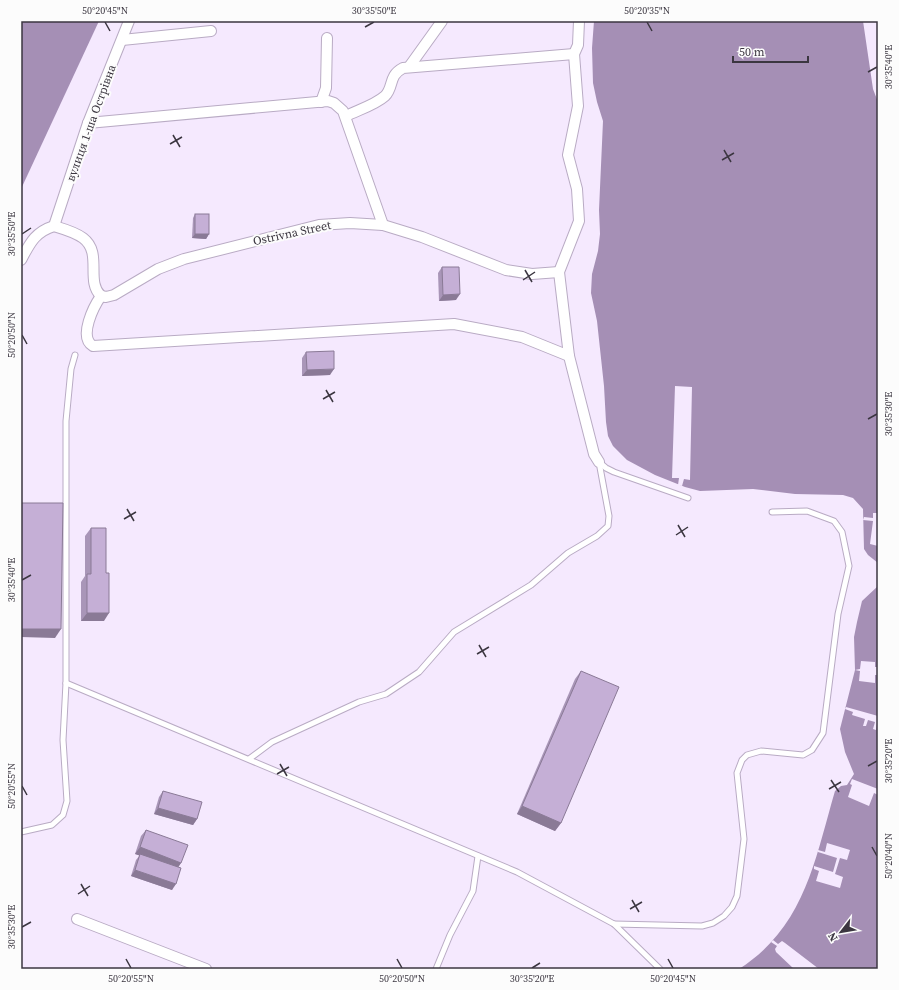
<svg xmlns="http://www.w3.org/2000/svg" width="899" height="990" font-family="'Source Serif 4',serif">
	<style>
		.water { fill: #a58fb5 }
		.pier { fill: #f5e9fe }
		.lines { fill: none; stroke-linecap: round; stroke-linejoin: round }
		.service-casing { stroke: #b9abc4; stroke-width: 7 }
		.minor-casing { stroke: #b9abc4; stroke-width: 12 }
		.service { stroke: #fff; stroke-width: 5 }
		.minor { stroke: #fff; stroke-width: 10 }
		.wall { fill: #a996b8 }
		.shaded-wall { fill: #8a7a96 }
		.building { fill: #c5afd6; stroke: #8a7a96 }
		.ticks { fill: none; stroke: #3b3640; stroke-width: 1.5 }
		.labels { text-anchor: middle; stroke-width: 4; stroke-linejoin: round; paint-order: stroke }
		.street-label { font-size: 12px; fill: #3b3640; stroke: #fcfcfc }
		.neatline { fill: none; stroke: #3b3640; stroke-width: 1.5 }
		.ticks-label { font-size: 10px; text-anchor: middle; fill: #3b3640 }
	</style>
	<rect width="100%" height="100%" fill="#f5e9fe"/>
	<g class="water">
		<polygon points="21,21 99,21 21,189"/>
		<polygon points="594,21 863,21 873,89 878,102 878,563 868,555 864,549 863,509 853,498 843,495 795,494 753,489 700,491 685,487 655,475 627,460 613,446 608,436 606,422 604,386 597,321 591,293 592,274 598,251 600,234 599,210 603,121 597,102 593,83 592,48"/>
		<path d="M878,586v383h-139c66,-42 76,-110 96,-178l6,-5 6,-1 7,-11 -9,-22 -5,-23 15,-59 -1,-33 3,-15 5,-21z"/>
	</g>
	<g class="pier">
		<polygon points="675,386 692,387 690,480 684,479 682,486 678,485 679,478 672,478"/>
		<polygon points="873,513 878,513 878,546 870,544 873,521 863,520 864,517 873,518"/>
		<polygon points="861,661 875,662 875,667 878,667 878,675 875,675 875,683 859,681 860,671 855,670 860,669"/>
		<polygon points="846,707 878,716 876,730 873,729 875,722 868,720 866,726 863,726 865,719 852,715 853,712 845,709"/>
		<polygon points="852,779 878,789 878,795 874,793 869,806 848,797 852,785 850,784"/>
		<polygon points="827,843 850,850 847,860 840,858 835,874 843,877 840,888 816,881 819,871 814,869 814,866 833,872 837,858 818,852 818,850 825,852"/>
		<polygon points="773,940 778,944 782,941 785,943 819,969 794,969 776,952 775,949 777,946 771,942"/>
	</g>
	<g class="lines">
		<g class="service-casing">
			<g id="service">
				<polyline points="599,462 606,468 614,472 688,498"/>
				<polyline points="66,683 517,872 614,924 660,969"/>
				<polyline points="249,759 272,742 359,702 386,694 419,672 454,632 531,585 568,553 597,536 608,526 609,516 599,462"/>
				<polyline points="21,832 52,825 63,815 67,801 63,740 66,683 66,421 71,369 75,355"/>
				<polyline points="614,924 702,926 713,923 724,916 732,907 737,896 744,839 737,773 742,760 747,755 761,751 803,755 812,750 823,733 838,614 849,566 842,532 834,521 807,511 772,512"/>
				<polyline points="436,969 450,935 473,891 478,856"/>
			</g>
		</g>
		<g class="minor-casing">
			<g id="minor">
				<polyline points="579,21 578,45 574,54 578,106 568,155 577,189 579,221 559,272 569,356 594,454 599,462"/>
				<polyline points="122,40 211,31"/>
				<polyline points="409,67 442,21"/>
				<polyline points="321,102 326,88 327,38"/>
				<path d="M346,116c12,-6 29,-11 39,-20 9,-9 3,-20 18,-28l171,-14"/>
				<polyline points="88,123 328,101 334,103 343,111 383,225"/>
				<polyline points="54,226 88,123 129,21"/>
				<path d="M54,226c10,3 21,6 29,12 20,15 2,43 18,58"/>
				<path d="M21,260c9,-17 14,-28 33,-34"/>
				<path d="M101,296c-7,10 -23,41 -8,50l361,-22 68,13 47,19"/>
				<polyline points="101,296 106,297 114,295 158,269 184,259 319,225 350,223 383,225 422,237 506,270 532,274 559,272"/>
				<polyline points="77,919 206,969"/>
			</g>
		</g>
		<use href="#service" class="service"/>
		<use href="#minor" class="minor"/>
	</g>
	<g class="wall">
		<polygon points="195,214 209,234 206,239 192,238 193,218"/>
		<polygon points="442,267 456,300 439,301 438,273"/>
		<polygon points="306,352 330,375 302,376 302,358"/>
		<polygon points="91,528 104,621 81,621 81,582 85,576 85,536"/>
		<polygon points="581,671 561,823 555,831 517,814 575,679"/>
		<polygon points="163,791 197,819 193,825 154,814 159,797"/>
		<polygon points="146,830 181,863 178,867 172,890 131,876 136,860 140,855 135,854 141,836"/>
	</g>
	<g class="shaded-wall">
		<polygon points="195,234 209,234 206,239 192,238"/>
		<polygon points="460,294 456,300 439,301 443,295"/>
		<polygon points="334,369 330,375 302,376 307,370"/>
		<polygon points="87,613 109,613 104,621 81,621"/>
		<polygon points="21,629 61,629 55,638 21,637"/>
		<polygon points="522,806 561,823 555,831 517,814"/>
		<polygon points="158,808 197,819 193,825 154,814"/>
		<polygon points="140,847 181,863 177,869 135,854"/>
		<polygon points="135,870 176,884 172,890 131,876"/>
	</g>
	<g class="building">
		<rect x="195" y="214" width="14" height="20"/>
		<polygon points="442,267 459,267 460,294 443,295"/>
		<polygon points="334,351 334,369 307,370 306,352"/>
		<polygon points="21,503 63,503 61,629 21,629"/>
		<polygon points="91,528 106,528 106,573 109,573 109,613 87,613 87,574 91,574"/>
		<polygon points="581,671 619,687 561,823 522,806"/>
		<polygon points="163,791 202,802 197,819 158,808"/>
		<polygon points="146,830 188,845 181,863 140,847"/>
		<polygon points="140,854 181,868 176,884 135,870"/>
	</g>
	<path class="ticks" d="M105,22l5,9M647,22l5,9M365,27l9,-5M868,72l9,-5M173,135l7,12M170,144l12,-7M724,150l7,12M722,160l12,-7M22,234l9,-6M525,270l7,12M523,280l12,-8M22,335l5,9M326,390l7,12M323,399l12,-7M868,419l9,-5M127,509l7,12M124,519l12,-7M678,525l7,12M676,535l12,-8M22,580l9,-5M479,645l7,12M477,654l12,-7M280,764l7,12M868,766l9,-5M277,774l12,-7M831,780l8,12M22,786l5,9M829,789l12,-7M872,847l5,9M81,884l7,12M78,894l12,-8M632,900l7,12M630,909l12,-7M22,927l9,-5M126,959l5,9M397,959l5,9M668,959l5,9M532,968l8,-5"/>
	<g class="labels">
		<g class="street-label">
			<text transform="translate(91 123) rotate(-70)" y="4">вулиця 1-ша Острівна</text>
			<text transform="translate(292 233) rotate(-12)" y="4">Ostrivna Street</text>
		</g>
	</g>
	<rect width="899" height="990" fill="none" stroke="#fcfcfc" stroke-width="44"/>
	<g transform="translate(841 932) rotate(239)" stroke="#fcfcfc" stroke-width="3" paint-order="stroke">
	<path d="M0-3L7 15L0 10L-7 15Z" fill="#3b3640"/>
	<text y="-6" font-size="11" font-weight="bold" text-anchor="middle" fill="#3b3640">N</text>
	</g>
	<path d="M733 56v6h75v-6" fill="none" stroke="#3b3640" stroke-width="2"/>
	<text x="739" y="56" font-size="12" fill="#3b3640" stroke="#fcfcfc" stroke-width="3" paint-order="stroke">50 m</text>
	<rect x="22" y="22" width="855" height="946" class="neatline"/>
	<g class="ticks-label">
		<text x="105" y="14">50°20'45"N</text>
		<text x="374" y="14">30°35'50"E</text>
		<text x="647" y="14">50°20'35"N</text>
		<text transform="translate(888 67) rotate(-90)" y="4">30°35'40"E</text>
		<text transform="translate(11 234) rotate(-90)" y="4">30°35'50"E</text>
		<text transform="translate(11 335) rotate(-90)" y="4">50°20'50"N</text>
		<text transform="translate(888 414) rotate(-90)" y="4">30°35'30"E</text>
		<text transform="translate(11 580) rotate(-90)" y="4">30°35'40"E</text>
		<text transform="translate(888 761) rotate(-90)" y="4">30°35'20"E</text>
		<text transform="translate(11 786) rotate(-90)" y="4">50°20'55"N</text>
		<text transform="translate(888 856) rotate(-90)" y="4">50°20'40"N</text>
		<text transform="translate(11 927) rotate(-90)" y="4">30°35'30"E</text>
		<text x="131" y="982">50°20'55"N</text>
		<text x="402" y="982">50°20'50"N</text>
		<text x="532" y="982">30°35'20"E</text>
		<text x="673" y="982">50°20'45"N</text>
	</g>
</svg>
